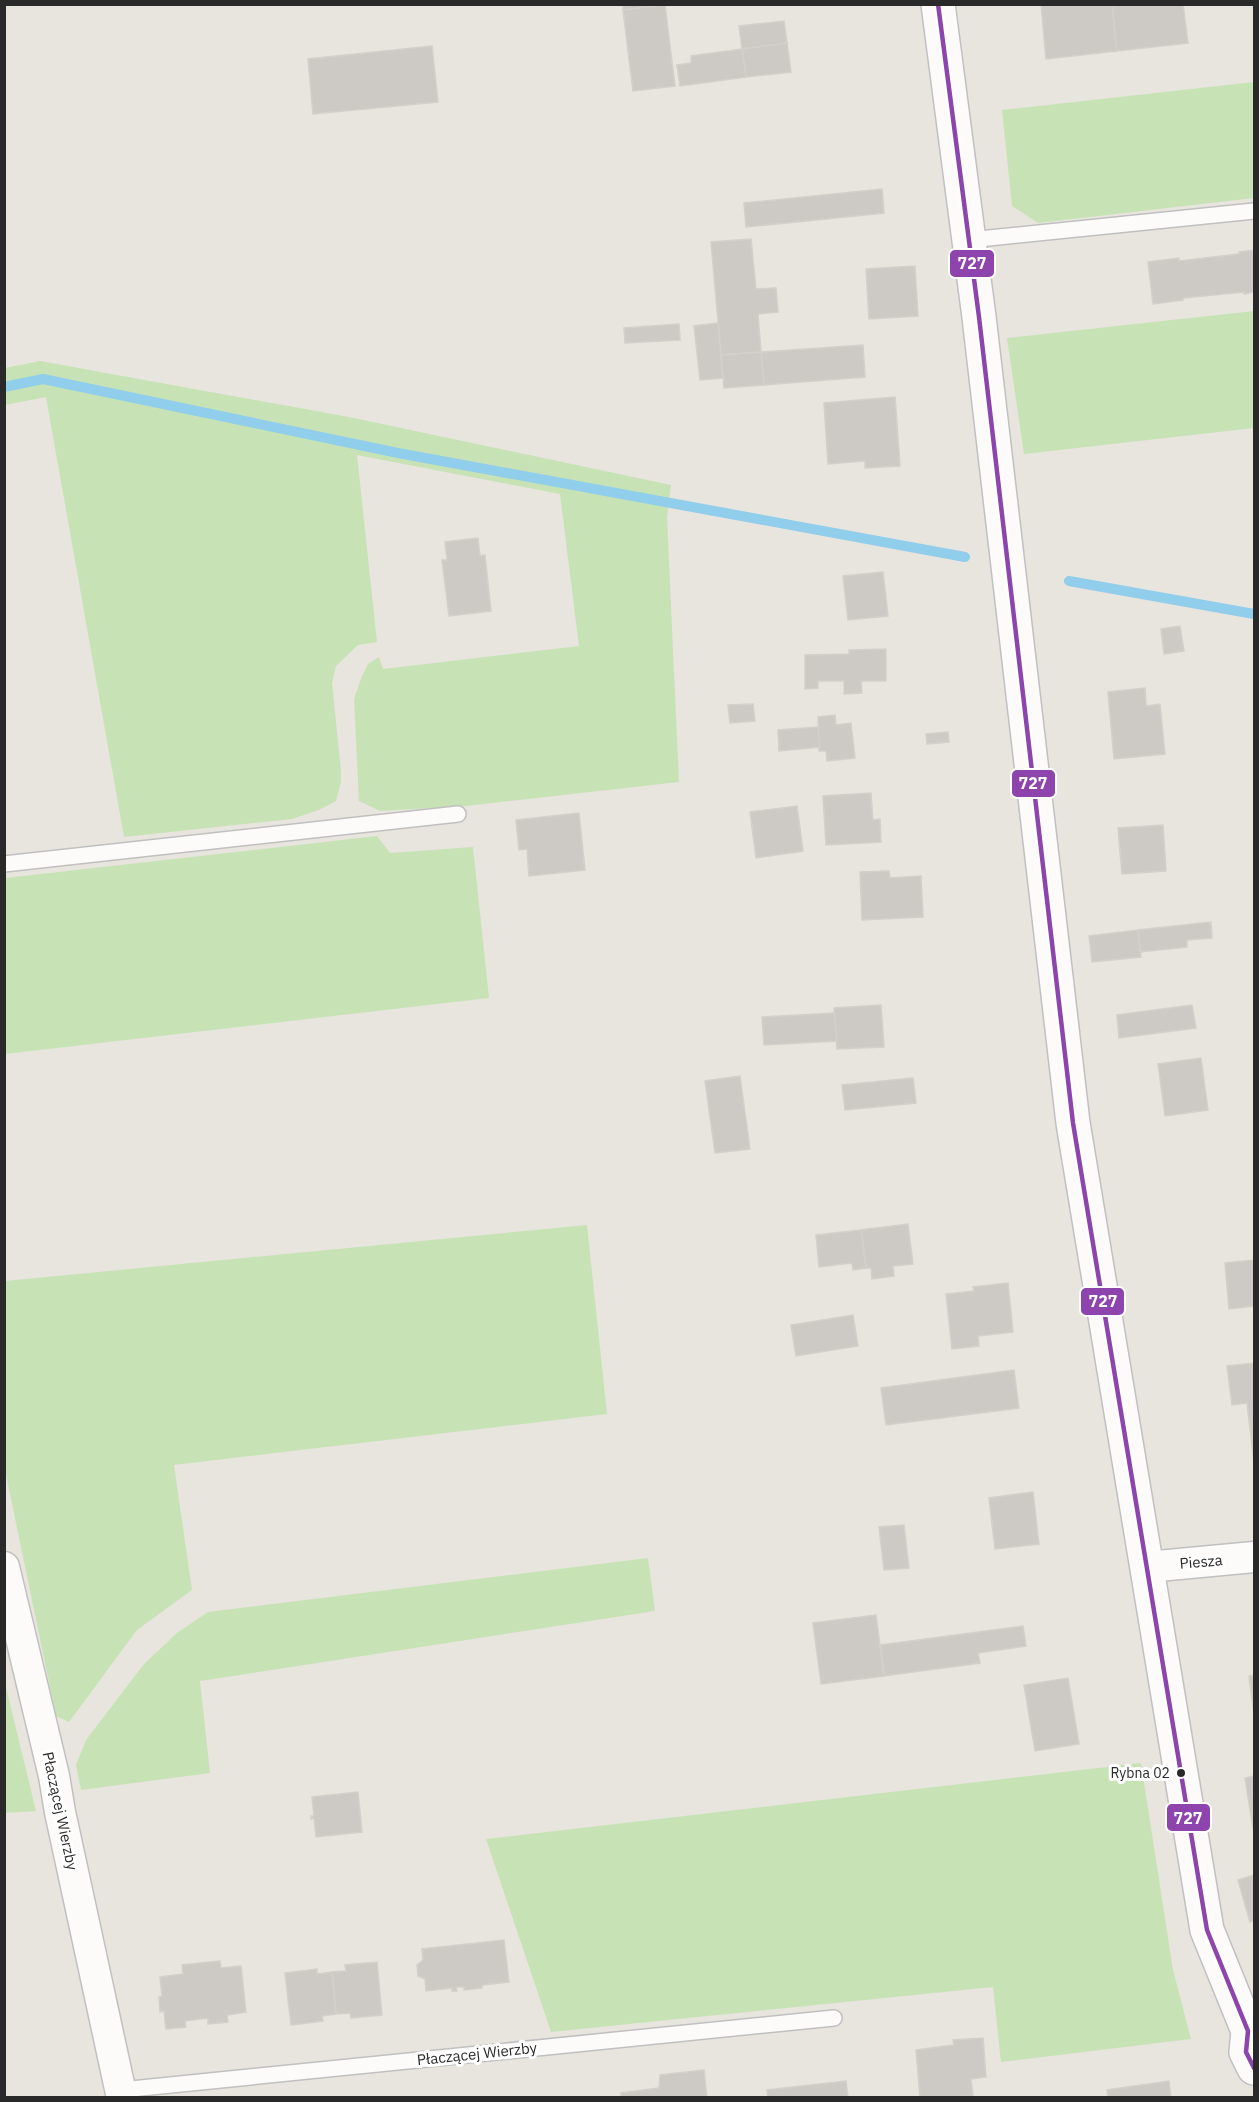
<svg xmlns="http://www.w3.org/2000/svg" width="1259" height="2102" font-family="'IBM Plex Sans',sans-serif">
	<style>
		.green { fill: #c7e3b6 }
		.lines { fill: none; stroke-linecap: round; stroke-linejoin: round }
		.stream { stroke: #90ceeb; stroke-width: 10 }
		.building { fill: #cdcac5; stroke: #d3d0ca; stroke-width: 1.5 }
		.lane-casing { stroke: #c1c0c0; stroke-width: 18 }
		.street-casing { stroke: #c1c0c0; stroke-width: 33 }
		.secondary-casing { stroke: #c1c0c0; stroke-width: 36 }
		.lane { stroke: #fcfbfa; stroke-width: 15 }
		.street { stroke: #fcfbfa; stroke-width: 30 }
		.secondary { stroke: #fcfbfa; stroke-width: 33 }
		.bus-1-casing { stroke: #fff; stroke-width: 9 }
		.bus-1 { stroke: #8e44ad; stroke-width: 4.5 }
		.bus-dot { fill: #292929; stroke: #fff; stroke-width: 2 }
		.labels { text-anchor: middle; stroke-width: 6; stroke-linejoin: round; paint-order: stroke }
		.bus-label { font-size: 14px; fill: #292929; stroke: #fff; text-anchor: end }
		.street-label { font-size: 15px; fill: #292929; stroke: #fff }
		.line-badge { stroke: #fff; stroke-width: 2 }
		.badge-label { font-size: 16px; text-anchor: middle; font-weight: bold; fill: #fff }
	</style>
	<rect width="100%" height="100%" fill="#e8e4de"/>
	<g class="green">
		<polygon points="1254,82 1254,198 1038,223 1012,206 1002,110"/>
		<polygon points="1254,311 1254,428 1024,454 1007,338"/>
		<polygon points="40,361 349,417 671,485 667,517 679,782 466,806 380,811 359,801 354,699 362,676 368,664 379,657 383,669 579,646 560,494 357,455 377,642 358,645 336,666 332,683 341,771 341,782 336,801 319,810 292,819 124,837 46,397 5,405 5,368"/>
		<polygon points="377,836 390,853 473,847 489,998 5,1054 5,878"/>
		<polygon points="587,1225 607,1414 174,1465 192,1590 137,1630 69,1722 56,1716 5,1470 5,1281"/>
		<polygon points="648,1558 655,1611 200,1681 210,1773 81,1790 76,1765 86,1740 144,1664 177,1633 208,1612"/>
		<polygon points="4,1683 5,1683 36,1811 5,1813"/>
		<polygon points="1141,1763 1173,1970 1191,2039 1001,2062 993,1987 551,2032 486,1839"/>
	</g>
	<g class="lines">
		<g class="stream">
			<polyline points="4,387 43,379 398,453 965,557"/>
			<polyline points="1069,581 1254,614"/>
		</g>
	</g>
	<g class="building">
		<polygon points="623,4 665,4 665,5 623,10"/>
		<polygon points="1041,4 1112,4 1117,51 1046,59"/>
		<polygon points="1112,4 1183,4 1188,43 1117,51"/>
		<polygon points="665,5 675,86 633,91 623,10"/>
		<polygon points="784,21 787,43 742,49 739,26"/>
		<polygon points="787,43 791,72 746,77 742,49"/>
		<polygon points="432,46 438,102 313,114 308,59"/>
		<polygon points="742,49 746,77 680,86 677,65 691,63 691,56"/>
		<polygon points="882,189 884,213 746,227 744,203"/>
		<polygon points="751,239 756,289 776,288 778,312 758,314 761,352 721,355 711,242"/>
		<polygon points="1254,250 1254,292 1244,294 1244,292 1183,298 1183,300 1153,304 1148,262 1179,258 1179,261 1239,254 1239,252"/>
		<polygon points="915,266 918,316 869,319 866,269"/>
		<polygon points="718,323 723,378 700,380 694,326"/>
		<polygon points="679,324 680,340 625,343 624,328"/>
		<polygon points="863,345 865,377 764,385 761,352"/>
		<polygon points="761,352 764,385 724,388 721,355"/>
		<polygon points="895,397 900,466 865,468 865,461 828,464 824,403"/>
		<polygon points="478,538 480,556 485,555 491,611 449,616 442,560 447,560 445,542"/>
		<polygon points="883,572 888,616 848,620 843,576"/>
		<polygon points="1180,626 1184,651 1164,654 1161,629"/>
		<polygon points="886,649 886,681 861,681 862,693 844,694 844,681 818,681 818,688 805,689 805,655 849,654 849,650"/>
		<polygon points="1145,688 1146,706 1160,704 1165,754 1114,759 1108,692"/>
		<polygon points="753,704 755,721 730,723 728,705"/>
		<polygon points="835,715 836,725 851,723 855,758 827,761 826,751 819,751 818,717"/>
		<polygon points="818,727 820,747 779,751 778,730"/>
		<polygon points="948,732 949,742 927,744 926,734"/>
		<polygon points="871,793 873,820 880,819 881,842 826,845 823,796"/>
		<polygon points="797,806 803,851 756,858 750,812"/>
		<polygon points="579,813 585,870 529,876 527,849 519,850 516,820"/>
		<polygon points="1163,825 1166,871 1122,874 1118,828"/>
		<polygon points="889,871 890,878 921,876 923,917 862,920 860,872"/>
		<polygon points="1211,922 1212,938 1187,940 1187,947 1140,952 1138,930"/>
		<polygon points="1138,930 1141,957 1092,962 1089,936"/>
		<polygon points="881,1005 884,1047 837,1049 834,1008"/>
		<polygon points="1192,1005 1196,1028 1119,1038 1117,1015"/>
		<polygon points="834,1013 837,1041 764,1045 762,1017"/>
		<polygon points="1201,1058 1208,1110 1165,1116 1158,1064"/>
		<polygon points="740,1076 750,1149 715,1153 705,1081"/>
		<polygon points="913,1078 916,1103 845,1110 842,1085"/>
		<polygon points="908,1224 913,1264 893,1266 894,1276 872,1279 871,1268 866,1268 861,1230"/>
		<polygon points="861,1230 866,1268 853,1270 852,1263 819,1267 816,1235"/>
		<polygon points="1254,1260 1254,1306 1229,1309 1225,1263"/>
		<polygon points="1008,1283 1013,1332 978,1336 979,1346 952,1349 946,1294 974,1291 973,1287"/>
		<polygon points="853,1315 858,1346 796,1356 791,1325"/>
		<polygon points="1254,1363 1254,1463 1247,1403 1232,1405 1227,1366"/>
		<polygon points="1014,1370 1019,1408 886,1425 881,1388"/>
		<polygon points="1033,1492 1039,1544 995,1549 989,1498"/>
		<polygon points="904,1525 909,1568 884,1570 879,1527"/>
		<polygon points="876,1615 884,1676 821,1684 813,1623"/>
		<polygon points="1023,1626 1026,1646 978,1653 980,1663 884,1676 881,1645"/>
		<polygon points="1254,1675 1254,1714 1249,1676"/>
		<polygon points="1068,1678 1079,1744 1035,1751 1024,1685"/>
		<polygon points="1254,1776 1254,1829 1253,1829 1245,1778"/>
		<polygon points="358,1792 362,1832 316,1837 314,1818 311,1819 311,1816 314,1816 312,1797"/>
		<polygon points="1254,1875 1254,1921 1250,1922 1238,1880"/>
		<polygon points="504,1940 509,1982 482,1985 482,1988 464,1990 464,1987 456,1987 457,1991 452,1991 452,1988 426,1991 425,1979 418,1976 417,1965 423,1960 422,1949"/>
		<polygon points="220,1961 221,1968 241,1966 246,2012 227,2015 228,2022 208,2024 208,2018 185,2021 186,2027 166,2029 164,2011 160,2012 159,1997 162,1996 160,1977 183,1974 182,1965"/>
		<polygon points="377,1962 382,2015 351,2018 350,2013 336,2014 332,1972 346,1971 345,1965"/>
		<polygon points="317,1969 317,1974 332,1972 336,2014 322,2016 323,2021 291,2025 285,1973"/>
		<polygon points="983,2038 986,2077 971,2079 973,2096 920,2098 916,2050 954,2045 953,2040"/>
		<polygon points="704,2070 707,2098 621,2098 621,2093 659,2088 660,2075"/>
		<polygon points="846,2081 848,2098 768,2098 767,2090"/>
		<polygon points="1169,2081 1171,2098 1108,2098 1107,2090"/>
	</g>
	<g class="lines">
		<g class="lane-casing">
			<g id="lane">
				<polyline points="969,240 1254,211"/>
				<polyline points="4,864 458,814"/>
				<polyline points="121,2090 834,2018"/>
			</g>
		</g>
		<g class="street-casing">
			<g id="street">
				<polyline points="4,1567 54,1776 60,1812 122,2098"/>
				<polyline points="1147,1567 1254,1557"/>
			</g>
		</g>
		<g class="secondary-casing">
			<polyline id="secondary" points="938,4 979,317 1073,1123 1207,1930 1248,2031 1246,2052 1254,2068"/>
		</g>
		<use href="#lane" class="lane"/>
		<use href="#street" class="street"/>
		<use href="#secondary" class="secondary"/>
		<g class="bus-1-casing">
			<polyline id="bus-1" points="938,4 979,317 1073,1123 1207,1930 1248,2031 1246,2052 1254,2068"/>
		</g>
		<use href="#bus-1" class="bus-1"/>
	</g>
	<circle class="bus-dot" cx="1181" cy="1773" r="5"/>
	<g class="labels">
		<g class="bus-label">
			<text x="1170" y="1778">Rybna 02</text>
		</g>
		<g class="street-label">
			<text transform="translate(1201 1562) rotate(-5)" y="5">Piesza</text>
			<text transform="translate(60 1811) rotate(78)" y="5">Płaczącej Wierzby</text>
			<text transform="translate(477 2054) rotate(-6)" y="5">Płaczącej Wierzby</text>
		</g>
	</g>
	<g class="line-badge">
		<rect x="949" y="249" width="46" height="29" rx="6" fill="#8e44ad"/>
		<rect x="1011" y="769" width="45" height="29" rx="6" fill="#8e44ad"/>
		<rect x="1080" y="1287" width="45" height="29" rx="6" fill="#8e44ad"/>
		<rect x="1166" y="1803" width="45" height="29" rx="6" fill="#8e44ad"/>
	</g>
	<g class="badge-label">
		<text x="972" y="269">727</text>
		<text x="1033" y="789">727</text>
		<text x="1103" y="1307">727</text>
		<text x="1188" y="1824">727</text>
	</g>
	<rect width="1259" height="2102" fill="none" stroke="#292929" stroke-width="12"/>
</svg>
